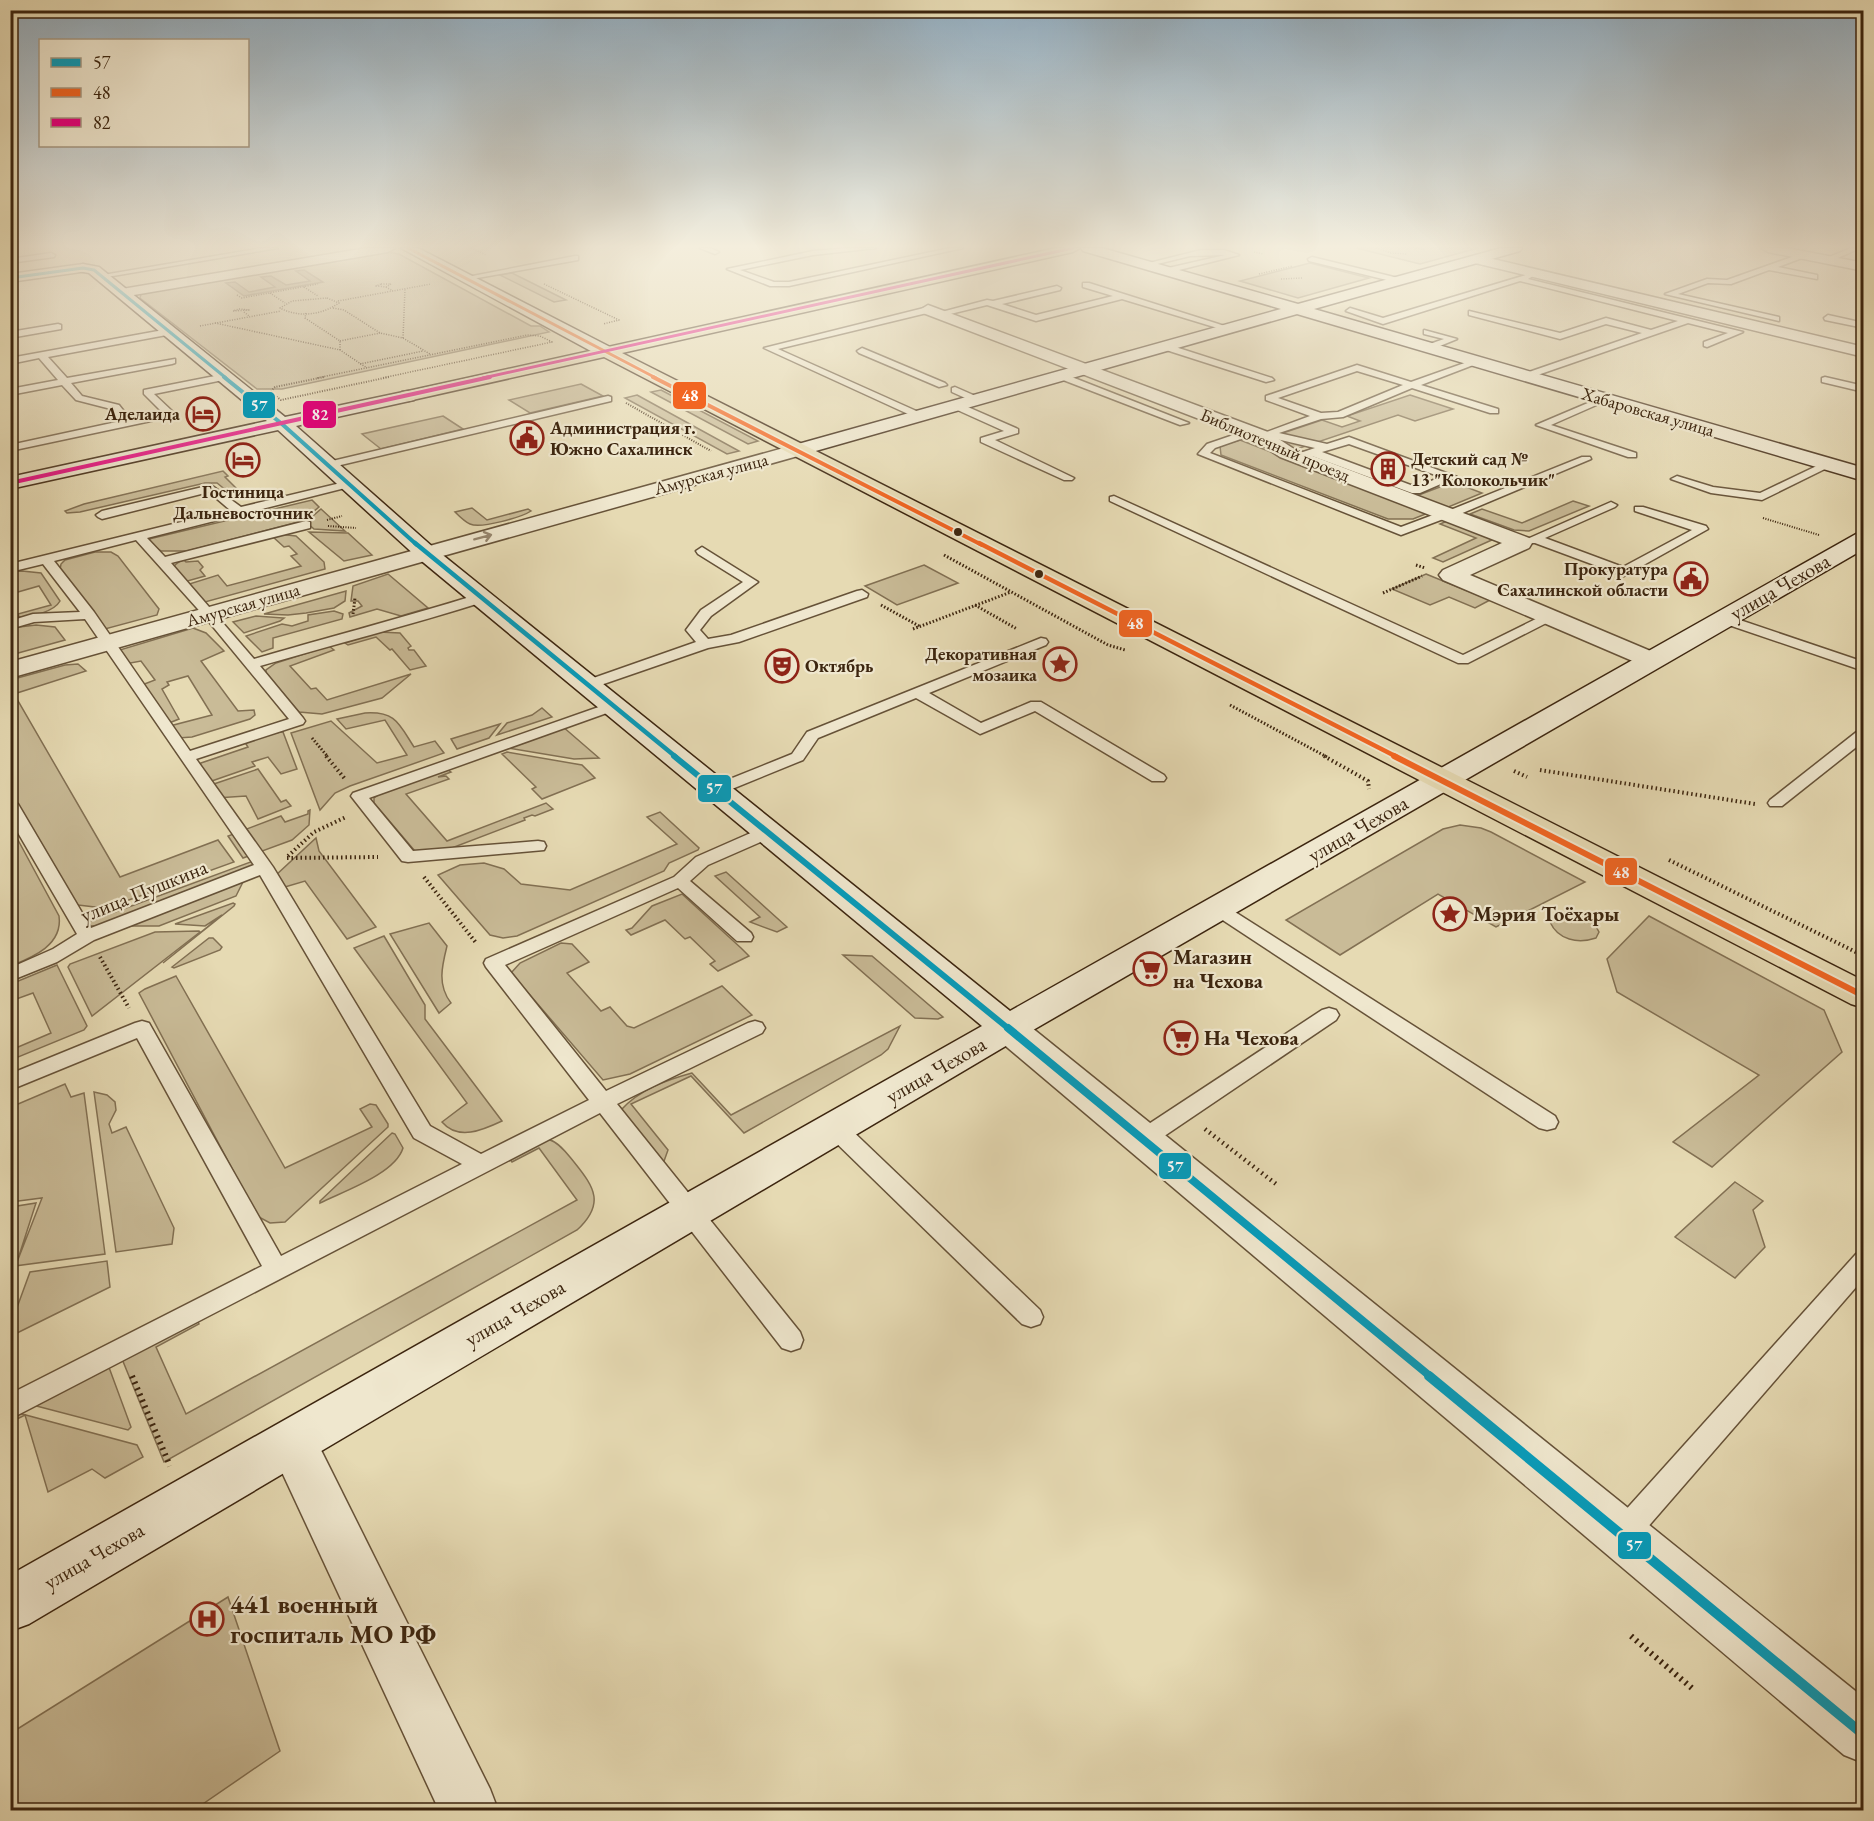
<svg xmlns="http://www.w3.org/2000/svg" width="1874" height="1821" font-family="'EB Garamond',serif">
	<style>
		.green { fill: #c9bb97; stroke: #827053; stroke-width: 1.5 }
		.water { fill: #ac9c7b; stroke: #7f6c50; stroke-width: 1.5 }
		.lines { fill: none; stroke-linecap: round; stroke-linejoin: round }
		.lane-casing { stroke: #665238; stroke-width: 3 }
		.street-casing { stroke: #665238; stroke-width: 3 }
		.secondary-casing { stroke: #3c250f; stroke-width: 3 }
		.primary-casing { stroke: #3c250f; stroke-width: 3 }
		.path-far5 { stroke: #3c250f; stroke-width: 1.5; stroke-dasharray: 1 1.5; stroke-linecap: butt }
		.path-far4 { stroke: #3c250f; stroke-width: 2; stroke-dasharray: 1 1.5; stroke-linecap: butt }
		.path-far3 { stroke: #3c250f; stroke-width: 3; stroke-dasharray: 1.5 2; stroke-linecap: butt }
		.path-far2 { stroke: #3c250f; stroke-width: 4; stroke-dasharray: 1.5 3; stroke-linecap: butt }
		.path-far1 { stroke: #3c250f; stroke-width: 4.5; stroke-dasharray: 1.5 4; stroke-linecap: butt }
		.path { stroke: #3c250f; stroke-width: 6; stroke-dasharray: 2 4.5; stroke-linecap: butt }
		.lane { fill: #efe7ce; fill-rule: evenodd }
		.street { fill: #efe7ce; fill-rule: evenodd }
		.secondary { fill: #efe7ce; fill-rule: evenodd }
		.primary { fill: #e6dab3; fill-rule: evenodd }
		.bus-1-far5-casing { stroke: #efe7ce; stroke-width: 5 }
		.bus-1-far4-casing { stroke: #efe7ce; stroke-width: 7 }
		.bus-1-far3-casing { stroke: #efe7ce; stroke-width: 8 }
		.bus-1-far2-casing { stroke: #efe7ce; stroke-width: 10 }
		.bus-1-far1-casing { stroke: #efe7ce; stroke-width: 12 }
		.bus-1-casing { stroke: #efe7ce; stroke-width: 14 }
		.bus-2-far3-casing { stroke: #efe7ce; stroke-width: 5 }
		.bus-2-far2-casing { stroke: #efe7ce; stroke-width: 7 }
		.bus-2-far1-casing { stroke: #efe7ce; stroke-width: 8 }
		.bus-2-casing { stroke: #efe7ce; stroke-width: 10 }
		.bus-3-far1-casing { stroke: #efe7ce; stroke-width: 5 }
		.bus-3-casing { stroke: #efe7ce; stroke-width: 7 }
		.bus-1-far5 { stroke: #069cbb; stroke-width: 3 }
		.bus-1-far4 { stroke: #069cbb; stroke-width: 4 }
		.bus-1-far3 { stroke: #069cbb; stroke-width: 4.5 }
		.bus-1-far2 { stroke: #069cbb; stroke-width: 6 }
		.bus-1-far1 { stroke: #069cbb; stroke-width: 8 }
		.bus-1 { stroke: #069cbb; stroke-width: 10 }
		.bus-2-far3 { stroke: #f26522; stroke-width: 3 }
		.bus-2-far2 { stroke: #f26522; stroke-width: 4 }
		.bus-2-far1 { stroke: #f26522; stroke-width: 4.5 }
		.bus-2 { stroke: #f26522; stroke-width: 6 }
		.bus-3-far1 { stroke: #e5007d; stroke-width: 3 }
		.bus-3 { stroke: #e5007d; stroke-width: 4 }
		.oneway { stroke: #96866e }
		.bus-dot { fill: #3c250f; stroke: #efe7ce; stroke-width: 2 }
		.labels { text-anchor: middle; stroke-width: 4.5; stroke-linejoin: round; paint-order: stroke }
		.far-street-label { font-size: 18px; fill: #3c250f; stroke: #efe7ce }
		.far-poi-label { font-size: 18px; font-weight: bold; fill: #3c250f; stroke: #efe7ce; text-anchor: end }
		.street-label { font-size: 21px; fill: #3c250f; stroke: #efe7ce }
		.poi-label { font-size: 21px; font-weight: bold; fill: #3c250f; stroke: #efe7ce; text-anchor: start }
		.near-poi-label { font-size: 26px; font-weight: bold; fill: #3c250f; stroke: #efe7ce; text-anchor: start }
		.line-badge { stroke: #efe7ce; stroke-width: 2 }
		.badge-label { font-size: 16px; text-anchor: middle; font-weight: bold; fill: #fff }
	</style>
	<rect width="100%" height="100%" fill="#e6dab3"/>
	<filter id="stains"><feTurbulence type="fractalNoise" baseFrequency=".00333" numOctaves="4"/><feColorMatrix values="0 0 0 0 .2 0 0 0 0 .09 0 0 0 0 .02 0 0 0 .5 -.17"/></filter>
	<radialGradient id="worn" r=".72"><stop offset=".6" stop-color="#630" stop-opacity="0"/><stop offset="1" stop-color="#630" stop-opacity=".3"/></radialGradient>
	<g class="green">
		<polygon points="1356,248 1478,248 1420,264"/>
		<polygon points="380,251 399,254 531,326 540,326 549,332 282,389 257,389 140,298 141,294 148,291"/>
		<polygon points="1310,263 1369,278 1298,298 1240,281"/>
		<polygon points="512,273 566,300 554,302 500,275"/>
		<polygon points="581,384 603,396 530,413 509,400"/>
		<polygon points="661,390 758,441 748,444 651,392"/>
		<polygon points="637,395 739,451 727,454 625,398"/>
		<polygon points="1410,395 1453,409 1415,421 1398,415 1294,450 1276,443 1283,433 1322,420 1342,427 1360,421 1347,416"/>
		<polygon points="443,416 463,429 381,449 362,434"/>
		<polygon points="1240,440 1428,513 1413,519 1388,519 1221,455 1220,446"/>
		<polygon points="1316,456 1419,495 1453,482 1482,493 1446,508 1312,457"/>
		<polygon points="223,471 228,476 225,477 237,489 227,491 217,483 205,483 80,512 67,513 65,511 84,504"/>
		<polygon points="312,500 319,507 302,521 187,551 161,551 154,547 149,539"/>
		<polygon points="1573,501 1589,506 1529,531 1514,530 1470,514 1482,509 1522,523"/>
		<path d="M472,508l15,12 41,-11 3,2c-9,6 -50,18 -61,13 -5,-2 -11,-8 -15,-12z"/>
		<polygon points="321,509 345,531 314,529 306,522"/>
		<polygon points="1447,521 1494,539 1443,562 1433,558 1476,538 1440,524"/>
		<polygon points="309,532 348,533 372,555 344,561"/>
		<polygon points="278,534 296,536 324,562 325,569 205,602 186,585 218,575 227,586 301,566 291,556 297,554 289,546 284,547 272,536"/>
		<polygon points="95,552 111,552 118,556 159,609 157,615 105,629 60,570 61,564 65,560"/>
		<polygon points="183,559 186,562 198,561 203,567 200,570 205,576 184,582 174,569 175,565"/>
		<polygon points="924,565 958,583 897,605 865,586"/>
		<path d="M22,571l19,2 19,28c-6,11 -29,16 -41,16l-1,-3 33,-9 -12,-19 -28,8v-22z"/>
		<polygon points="388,574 428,608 401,616 377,609 350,617 349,613 362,606 358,601 351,601 353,586"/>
		<polygon points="1426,574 1490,600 1475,608 1449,597 1430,605 1392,589"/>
		<polygon points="346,591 345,601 334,608 306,613 288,615 264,614"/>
		<polygon points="334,611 343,614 342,619 273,638 273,648 262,652 246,636 282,624 292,626 308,621 308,615"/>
		<polygon points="256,616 284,618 280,621 244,633 233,622"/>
		<polygon points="36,625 55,627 65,640 11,655 11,628"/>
		<polygon points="193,628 206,633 224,651 201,661 238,711 254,710 255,715 250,719 192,737 178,738 166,727 212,715 188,676 167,682 169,685 162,689 179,719 164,725 142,685 155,680 141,661 125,664 113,652"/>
		<polygon points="379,632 400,633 411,646 408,648 409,650 414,650 426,666 410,670 392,649 390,650 376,637 348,645 345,643"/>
		<polygon points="329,646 334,650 290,666 311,689 316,688 327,700 411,674 382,698 322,714 299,712 266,673 266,670 276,663"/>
		<polygon points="78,664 86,671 14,694 120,877 218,840 234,862 115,905 95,907 78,905 61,890 11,796 10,680 65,665"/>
		<polygon points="542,708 552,717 497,735 507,723 532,715"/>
		<path d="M365,713c31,-2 34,11 49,34l21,-6 9,12 -94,33 -15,7 -15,17 -29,-77 40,-12 46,42 30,-8 -22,-35 -39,9 -9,-10z"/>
		<polygon points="500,724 489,738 457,749 451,739"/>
		<polygon points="562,726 599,758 574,759 502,747"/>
		<polygon points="280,732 283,732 297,769 281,774 268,757 252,762 255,766 206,783 199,764 201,763 248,747 244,741"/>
		<polygon points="507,752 582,765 595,778 542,799 532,789 536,787 502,754"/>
		<polygon points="258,769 281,802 286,800 291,806 258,819 246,796 216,798 208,786"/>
		<polygon points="448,770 451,772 438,777 446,776 449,779 406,794 447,841 546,803 553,809 535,816 532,815 524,818 525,820 436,854 420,857 374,803 374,798 381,793"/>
		<polygon points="310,810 309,825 292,840 243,858 228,836 281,816 285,822 308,814 308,811"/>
		<polygon points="660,812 699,848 698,850 669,863 664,871 517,936 503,938 490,935 438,875 460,865 484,863 504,869 521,884 570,890 677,844 647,817"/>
		<polygon points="1460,825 1481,828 1491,832 1585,882 1496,927 1438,894 1340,955 1286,920 1443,829"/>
		<path d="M11,827l48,89c4,29 -26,41 -48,50z"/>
		<polygon points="316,838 319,851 376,927 347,939 305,881 278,889 275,876"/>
		<polygon points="264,857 247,874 236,896 159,926 90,926 88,922"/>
		<polygon points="726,872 787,927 777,932 750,922 760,917 715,876"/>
		<polygon points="682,894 741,948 749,956 718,971 710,964 715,961 690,937 685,939 665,920 631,935 626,930 632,928 652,906"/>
		<polygon points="233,903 235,904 234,906 163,963 222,915 205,926 175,924"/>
		<path d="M1563,913c15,0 29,4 36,19l-3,6c-18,6 -38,2 -46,-16l3,-6z"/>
		<polygon points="1649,916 1824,1010 1842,1052 1712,1167 1673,1142 1759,1075 1617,992 1607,959"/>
		<path d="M429,923l18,23c-5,20 -10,39 4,57l-12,10 -49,-79z"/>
		<polygon points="199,931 200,932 92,1016 68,967 70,964 155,932"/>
		<path d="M384,936l41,69v14l77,102c-19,9 -44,20 -60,1l25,-19 -113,-155z"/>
		<polygon points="209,938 213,938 222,947 220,950 174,968 172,967"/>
		<polygon points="561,943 572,944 589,962 567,973 601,1011 610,1007 627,1026 634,1028 722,986 752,1015 630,1074 603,1080 511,973 520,963"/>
		<polygon points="843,955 872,956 943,1017 938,1019 915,1018"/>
		<polygon points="57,965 87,1026 84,1030 11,1060 11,1050 51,1033 33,993 11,1001 11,984"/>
		<polygon points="176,976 285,1168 372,1127 360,1109 370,1104 376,1105 388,1124 388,1127 285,1222 270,1223 257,1216 139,993 145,989"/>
		<path d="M900,1026l-12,23 -7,6 -137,78 -53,-57 -60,28 37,46 -5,14 -42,-54c18,-20 45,-30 71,-37l39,42z"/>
		<polygon points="65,1084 71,1097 84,1093 105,1254 15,1266 11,1281 11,1207 36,1203 17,1262 42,1198 11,1202 11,1107"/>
		<polygon points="94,1092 107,1095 115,1102 116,1110 109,1124 112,1133 126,1127 174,1228 172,1244 116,1252"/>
		<path d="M392,1133l3,1 8,14c-8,26 -59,43 -83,55v-2z"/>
		<path d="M531,1140c6,0 14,-1 19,0 10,3 18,15 24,22 21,26 31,42 3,68l-413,232 -44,-108 74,-42 5,12 -43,23 30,67 391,-214 -38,-52 -27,14 -5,-7z"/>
		<polygon points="1735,1182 1763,1201 1753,1210 1765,1247 1735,1278 1675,1237"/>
		<polygon points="107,1261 110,1287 11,1336 11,1315 15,1313 30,1272"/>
		<polygon points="107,1362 131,1427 128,1430 25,1403"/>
		<polygon points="11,1411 137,1445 143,1457 105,1478 92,1469 48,1492 25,1415 11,1422"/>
		<polygon points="228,1597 280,1751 194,1810 11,1810 11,1733"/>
	</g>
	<polygon class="water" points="304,270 323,282 244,296 226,283 235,282 249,292 275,287 261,277 271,276 286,285 310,281 296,271"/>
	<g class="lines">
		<g class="lane-casing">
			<g id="lane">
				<polygon points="262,248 278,248 101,278 97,276"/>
				<polygon points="700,248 710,248 719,252 715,254"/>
				<polygon points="850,248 876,248 813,255 740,270 774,282 789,282 950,248 963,248 789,286 770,286 727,269 813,251"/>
				<polygon points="1851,248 1858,249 1829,262 1822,260"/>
				<polygon points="1201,250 1224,250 1239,255 1167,273 1163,271 1164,269 1225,255 1190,256 1145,267 1141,265"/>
				<polygon points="51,253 55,255 54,257 10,263 10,259"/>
				<polygon points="1803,253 1810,255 1778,267 1817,275 1817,279 1769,270 1731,284 1708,283 1678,294 1779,317 1779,321 1665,294 1707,279 1727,280"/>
				<polygon points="575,256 578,256 578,260 466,280 462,278"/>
				<polygon points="1312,257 1398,278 1399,280 1395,282 1309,261 1308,259"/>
				<polygon points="1529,274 1533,276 1528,279 1743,332 1707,347 1704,346 1704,342 1728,333 1688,323 1526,379 1521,376 1523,374 1642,333 1606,324 1560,339 1469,315 1469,311 1560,333 1606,318 1651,330 1678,321 1520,281 1383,324 1346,311 1350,308 1383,318"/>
				<polygon points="1083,283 1089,283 1231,328 1224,330 1122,299 1036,321 987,305 938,317 934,314 987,300 993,301 1057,286 1061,288 1060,290 1002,304 1036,315 1113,296 1083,287"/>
				<polygon points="928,307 931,308 931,312 778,349 923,414 923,418 919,419 764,348"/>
				<polygon points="1828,315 1864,323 1864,328 1825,320 1824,318"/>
				<polygon points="58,324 61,325 61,329 10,338 10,332"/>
				<polygon points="169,329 173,332 172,334 48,357 67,378 175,359 175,363 172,364 71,383 82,396 119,405 130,419 158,414 161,411 144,394 144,390 225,374 230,377 228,379 154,394 172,411 165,418 10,451 10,445 121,421 111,409 76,400 62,385 10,395 10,389 58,380 39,358 10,364 10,358"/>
				<polygon points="1424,330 1457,339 1430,350 1424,350 1424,346 1444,339 1424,334"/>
				<polygon points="1166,344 1272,378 1274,380 1266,382 1163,349 1161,347"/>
				<polygon points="862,348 945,383 947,385 939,387 859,353 857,351"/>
				<path d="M1473,360l8,2 -60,23 77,24v4h-8l-78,-25 -69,29 -22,2 -42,14 48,11 22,-7 108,40 -37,16h-8l-100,-37 -18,3v-4l21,-7 -47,-11 -7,2 -5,-3 54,-20 -44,-16v-4l91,-31 54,17zM1357,371l46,14 -65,27 -17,1 -43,-15zM1349,444l92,33 -25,10 -94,-35z"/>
				<polygon points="1058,374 1064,374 1189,423 1180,425 1058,378"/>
				<polygon points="1825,377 1864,386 1864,392 1822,382 1822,378"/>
				<polygon points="955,387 980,398 982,400 974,402 952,392 952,388"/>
				<polygon points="608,396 611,397 611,401 328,468 323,465 328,462"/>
				<polygon points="1602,397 1610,399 1551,425 1636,453 1636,457 1628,457 1536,425"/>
				<polygon points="953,404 961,404 1018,429 1018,433 995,440 1074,478 1072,480 1064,480 981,442 981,438 1004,431 953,408"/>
				<polygon points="1251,429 1256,432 1255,434 1215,448 1210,453 1401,527 1441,512 1448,511 1582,457 1590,457 1591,459 1453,517 1446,518 1401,535 1198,454 1207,444"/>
				<polygon points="1827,461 1831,462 1831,466 1762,500 1711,493 1671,479 1677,476 1713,487 1760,493"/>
				<path d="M349,481l6,3 -2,2 -206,52 18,19 141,-36 4,1v6l-139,35 83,96c74,-22 149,-41 222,-64h10l2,3 -2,3c-75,24 -151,43 -226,65l43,52 2,3 -2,3 -107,35 77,108 157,259 51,28 108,-54 -103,-133 -2,-4 2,-4 188,-82 22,-20 66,-29h12l2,4 -2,4 -66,29 -18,16 61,52 2,4 -2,4h-14l-59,-53 -173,77 101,126 142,-68 7,-2 7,2 3,5 -3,5 -145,71 183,228 3,8 -3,8 -9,3 -9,-3 -182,-235 -590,306v-25l252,-128 -125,-228 -127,52v-16l125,-51 7,-2 7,2 132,233 181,-92 -48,-26 -154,-263 -166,65 -37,22 -47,19v-13l43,-19 24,-15 -67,-115v-20l8,5 73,124 163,-63 -169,-246 -51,3 -24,7v-8l23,-7 47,-2 -37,-48 -33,8v-8l220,-54 -21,-18 -107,27 -4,-2 -2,-2 6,-4 109,-26 30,22zM136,540l69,77 84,102 -99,32 -96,-139 -40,-51z"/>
				<polygon points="1114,496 1463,655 1546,614 1551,613 1558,617 1468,663 1458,663 1110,501 1110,497"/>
				<polygon points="1611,502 1617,505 1615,507 1545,538 1623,567 1692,530 1635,511 1635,507 1643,507 1706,526 1708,529 1624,576 1535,543 1527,543 1525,540"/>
				<polygon points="702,547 758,582 711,616 700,630 708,639 731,635 857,591 862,590 868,594 867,597 739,642 708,648 592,688 582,688 580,685 582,682 696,642 686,630 701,610 743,582 698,554 696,551"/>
				<polygon points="1725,615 1864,662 1864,671 1720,622 1718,619 1720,616"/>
				<polygon points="1041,638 1046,639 1048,642 1046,645 929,693 981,723 1031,702 1041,702 1164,775 1166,778 1164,781 1152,781 1035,711 980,734 916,698 818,738 803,760 722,793 710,793 708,790 710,787 792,754 807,732"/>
				<polygon points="613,702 618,703 620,706 618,709 369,798 413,851 538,841 544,842 546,846 544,850 408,862 402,861 351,796 353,793"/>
				<polygon points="1864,729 1864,741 1782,806 1770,806 1768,803 1770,800 1859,730"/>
				<polygon points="1218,903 1224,905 1555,1116 1558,1122 1555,1128 1547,1130 1539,1128 1212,913 1209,909 1212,905"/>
				<polygon points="1329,1008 1336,1010 1339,1015 1336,1020 1151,1145 1143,1147 1135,1145 1132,1139 1135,1133 1322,1010"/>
				<polygon points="835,1120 843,1122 1040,1310 1043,1317 1040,1324 1031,1327 1022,1324 827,1134 824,1128 827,1122"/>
				<polygon points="1864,1251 1864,1278 1633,1544 1623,1548 1613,1544 1609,1534 1613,1524 1856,1254"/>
			</g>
		</g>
		<g class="street-casing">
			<g id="street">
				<polygon points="366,248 395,248 388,252 122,297 115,293 122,289"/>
				<polygon points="1761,248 1787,248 1864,263 1864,271 1768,252"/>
				<polygon points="1476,255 1864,347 1864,357 1471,262 1469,259"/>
				<polygon points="83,264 90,268 88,271 10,282 10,274"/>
				<polygon points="928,305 1268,432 1294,449 1529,538 1532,543 1529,548 1470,575 1660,655 1664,660 1660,665 1651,668 1642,665 1443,580 1439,575 1443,570 1502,543 1280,457 1254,440 923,313 920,310"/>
				<polygon points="798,444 805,446 808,450 805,454 10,678 10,662"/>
				<polygon points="1008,1015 1021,1019 1864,1698 1864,1763 1844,1755 995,1037 990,1028 995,1019"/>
				<polygon points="292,1420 309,1426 490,1789 498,1810 439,1810 268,1442 275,1426"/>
			</g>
		</g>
		<g class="secondary-casing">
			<g id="secondary">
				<polygon points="401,248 418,248 612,348 614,352 612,356 600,356"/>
				<polygon points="1081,248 1102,248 1298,304 1501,248 1522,248 1520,251 1314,309 1864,468 1864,481 1297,314 805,454 791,454 788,450 791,446 1281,309 1083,251"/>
				<polygon points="83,264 99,267 285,417 408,391 414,392 417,396 414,400 296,426 434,548 1010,1011 1856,534 1864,532 1864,549 1021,1037 29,1624 10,1631 10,1575 982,1026 418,558 278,430 10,489 10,477 267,421 89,273 78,271 76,268"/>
			</g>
		</g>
		<g class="primary-casing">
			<polygon id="primary" points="1056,248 1080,248 1073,252 622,353 1864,981 1864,1008 1851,1004 604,357 408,401 402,400 399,396 402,392 408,391"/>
		</g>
		<g class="path-far5">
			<polyline points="471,248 486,255"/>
			<polyline points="1376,248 1391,253 1407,254"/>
			<polyline points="1416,248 1425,250"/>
			<polyline points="1254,252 1263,254"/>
			<polyline points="1259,274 1293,266"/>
			<polyline points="1281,279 1302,278"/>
			<polygon points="381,284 391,284 386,287 376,286"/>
			<polyline points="544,284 619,320 603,324"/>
			<polyline points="304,287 318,296"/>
			<polyline points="386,287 393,291"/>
			<polyline points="270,293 285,303"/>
			<polyline points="237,295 242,298 318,284"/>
			<path d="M327,298l12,5c-17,12 -40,15 -59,5l12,-7z"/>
			<polyline points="338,301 431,284"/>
			<polyline points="333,308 344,310 380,333 403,338 430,354"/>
			<polygon points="239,309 249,310 233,311"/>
			<polyline points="244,312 249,316"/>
			<polyline points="306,313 305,318 340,341 340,350"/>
			<polyline points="215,323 340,350 367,368"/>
			<polyline points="200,326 281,311"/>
			<polyline points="403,338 405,289"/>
			<polyline points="340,341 380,333"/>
			<polyline points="360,364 423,351"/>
			<polyline points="317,378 527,335 540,336 552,342 382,378"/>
		</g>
		<g class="path-far4">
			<polyline points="324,377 275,387 270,392 281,400 389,377"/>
			<polyline points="626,403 711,451"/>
			<polyline points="1763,518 1819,535"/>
			<polyline points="327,520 342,516"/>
			<polyline points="328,526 356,528"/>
		</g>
		<g class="path-far3">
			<polyline points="944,555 1108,645 1125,650"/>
			<polyline points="1416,565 1425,568"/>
			<polyline points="1383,593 1422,576"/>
			<polyline points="881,605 919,626"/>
			<polyline points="975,605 1017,629"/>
			<polyline points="353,614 355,598"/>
			<polyline points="913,629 1011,592"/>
			<polyline points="1230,705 1327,757"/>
			<polyline points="312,738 328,757"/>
		</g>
		<g class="path-far2">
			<polyline points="326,756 345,779"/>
			<polyline points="1324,756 1368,781 1369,789"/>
			<polyline points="1540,770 1755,804"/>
			<polyline points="1514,771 1527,777"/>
			<polyline points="288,856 314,832 346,817"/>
			<polyline points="287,858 378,857"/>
			<polyline points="1669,860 1864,956"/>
			<polyline points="424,877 477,944"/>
			<polyline points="100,957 129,1008"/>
		</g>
		<polyline class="path-far1" points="1205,1129 1276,1184"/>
		<g class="path">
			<polyline points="132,1376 170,1466"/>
			<polyline points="1631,1636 1694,1690"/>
		</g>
		<use href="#lane" class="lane"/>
		<use href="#street" class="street"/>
		<use href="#secondary" class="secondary"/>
		<use href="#primary" class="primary"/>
		<g class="bus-1-far5-casing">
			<polyline id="bus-1-far5" points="10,278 83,268 94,270 226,378"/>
		</g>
		<g class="bus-1-far4-casing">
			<polyline id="bus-1-far4" points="224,377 282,424 417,545"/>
		</g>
		<g class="bus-1-far3-casing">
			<polyline id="bus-1-far3" points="415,543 676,757"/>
		</g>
		<g class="bus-1-far2-casing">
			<polyline id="bus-1-far2" points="674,756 1009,1029"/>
		</g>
		<g class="bus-1-far1-casing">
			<polyline id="bus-1-far1" points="1008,1028 1431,1377"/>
		</g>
		<g class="bus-1-casing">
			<polyline id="bus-1" points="1429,1376 1864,1735"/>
		</g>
		<g class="bus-2-far3-casing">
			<polyline id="bus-2-far3" points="408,248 656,378"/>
		</g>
		<g class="bus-2-far2-casing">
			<polyline id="bus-2-far2" points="653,377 982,545"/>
		</g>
		<g class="bus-2-far1-casing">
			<polyline id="bus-2-far1" points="979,543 1397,757"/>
		</g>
		<g class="bus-2-casing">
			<polyline id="bus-2" points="1394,756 1864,996"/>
		</g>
		<g class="bus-3-far1-casing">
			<polyline id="bus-3-far1" points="483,378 1073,248"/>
		</g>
		<g class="bus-3-casing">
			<polyline id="bus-3" points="10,483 490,377"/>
		</g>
		<use href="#bus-1-far5" class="bus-1-far5"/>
		<use href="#bus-1-far4" class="bus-1-far4"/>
		<use href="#bus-1-far3" class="bus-1-far3"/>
		<use href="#bus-1-far2" class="bus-1-far2"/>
		<use href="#bus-1-far1" class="bus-1-far1"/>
		<use href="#bus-1" class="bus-1"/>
		<use href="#bus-2-far3" class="bus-2-far3"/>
		<use href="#bus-2-far2" class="bus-2-far2"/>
		<use href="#bus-2-far1" class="bus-2-far1"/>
		<use href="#bus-2" class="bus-2"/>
		<use href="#bus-3-far1" class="bus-3-far1"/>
		<use href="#bus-3" class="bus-3"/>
	</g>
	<defs><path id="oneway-shaft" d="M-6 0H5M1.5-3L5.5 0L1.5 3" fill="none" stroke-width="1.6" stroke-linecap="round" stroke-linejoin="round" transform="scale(1.5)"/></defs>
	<use class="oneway" href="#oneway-shaft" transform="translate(483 537) rotate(-15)"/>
	<linearGradient id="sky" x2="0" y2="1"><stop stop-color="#90aabc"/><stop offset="0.49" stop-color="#f4eedd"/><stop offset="1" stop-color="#f4eedd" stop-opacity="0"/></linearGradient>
	<rect width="1874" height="503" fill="url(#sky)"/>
	<defs>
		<g id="hotel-ring" transform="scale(1.725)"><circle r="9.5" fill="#efe7ce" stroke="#8f2418" stroke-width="1.5"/><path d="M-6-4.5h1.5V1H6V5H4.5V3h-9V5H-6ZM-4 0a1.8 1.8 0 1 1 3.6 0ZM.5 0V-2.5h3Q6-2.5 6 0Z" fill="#8f2418"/></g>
		<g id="civic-ring" transform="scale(1.725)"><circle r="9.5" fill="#efe7ce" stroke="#8f2418" stroke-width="1.5"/><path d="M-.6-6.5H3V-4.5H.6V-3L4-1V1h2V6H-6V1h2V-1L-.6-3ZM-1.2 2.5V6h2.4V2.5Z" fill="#8f2418"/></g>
		<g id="building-ring" transform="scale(1.725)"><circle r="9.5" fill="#efe7ce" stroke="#8f2418" stroke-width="1.5"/><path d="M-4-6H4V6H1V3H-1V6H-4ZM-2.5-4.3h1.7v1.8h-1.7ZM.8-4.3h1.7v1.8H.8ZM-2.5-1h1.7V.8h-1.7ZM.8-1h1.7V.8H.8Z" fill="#8f2418"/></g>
		<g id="sight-ring" transform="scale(1.725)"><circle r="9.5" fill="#efe7ce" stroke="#8f2418" stroke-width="1.5"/><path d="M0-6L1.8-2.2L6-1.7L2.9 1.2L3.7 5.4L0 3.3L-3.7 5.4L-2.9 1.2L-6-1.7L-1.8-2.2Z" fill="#8f2418"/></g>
		<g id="theatre-ring" transform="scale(1.725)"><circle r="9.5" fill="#efe7ce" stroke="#8f2418" stroke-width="1.5"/><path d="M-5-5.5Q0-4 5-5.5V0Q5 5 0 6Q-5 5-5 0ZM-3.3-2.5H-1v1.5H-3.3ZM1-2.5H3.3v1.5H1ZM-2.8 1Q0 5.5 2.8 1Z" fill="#8f2418"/></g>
		<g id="supermarket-ring" transform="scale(1.725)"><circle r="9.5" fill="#efe7ce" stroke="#8f2418" stroke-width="1.5"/><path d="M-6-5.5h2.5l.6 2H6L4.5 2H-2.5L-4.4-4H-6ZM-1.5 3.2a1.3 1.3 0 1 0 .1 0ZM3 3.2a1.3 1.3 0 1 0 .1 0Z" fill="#8f2418"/></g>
		<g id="hospital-ring" transform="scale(1.725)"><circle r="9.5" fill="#efe7ce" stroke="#8f2418" stroke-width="1.5"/><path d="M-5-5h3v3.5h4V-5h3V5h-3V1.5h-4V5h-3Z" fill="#8f2418"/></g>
	</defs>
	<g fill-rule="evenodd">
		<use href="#hotel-ring" x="203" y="414"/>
		<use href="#civic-ring" x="527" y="438"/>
		<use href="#hotel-ring" x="243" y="460"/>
		<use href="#building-ring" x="1388" y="469"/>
		<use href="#civic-ring" x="1691" y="579"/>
		<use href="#sight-ring" x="1060" y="664"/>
		<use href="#theatre-ring" x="782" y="666"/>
		<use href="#sight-ring" x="1450" y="914"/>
		<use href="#supermarket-ring" x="1150" y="969"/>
		<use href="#supermarket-ring" x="1181" y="1038"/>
		<use href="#hospital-ring" x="207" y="1619"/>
	</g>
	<g class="bus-dot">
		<circle cx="958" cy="532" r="5"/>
		<circle cx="1039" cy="574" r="5"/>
	</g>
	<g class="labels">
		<g class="far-street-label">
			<text transform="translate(1648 412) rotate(16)" y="6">Хабаровская улица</text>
			<text transform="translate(1275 445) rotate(23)" y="6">Библиотечный проезд</text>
			<text transform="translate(711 474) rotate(-15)" y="6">Амурская улица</text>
			<text transform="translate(243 605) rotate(-16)" y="6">Амурская улица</text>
		</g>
		<g class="far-poi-label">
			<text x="180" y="420">Аделаида</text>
			<text x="550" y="434" text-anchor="start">Администрация г.<tspan x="550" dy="21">Южно Сахалинск</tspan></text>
			<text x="1411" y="465" text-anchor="start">Детский сад №<tspan x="1411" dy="21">13 "Колокольчик"</tspan></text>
			<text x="243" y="498" text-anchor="middle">Гостиница<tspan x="243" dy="21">Дальневосточник</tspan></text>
			<text x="1668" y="575">Прокуратура<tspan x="1668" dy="21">Сахалинской области</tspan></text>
			<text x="1037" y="660">Декоративная<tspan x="1037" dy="21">мозаика</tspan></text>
			<text x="805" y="672" text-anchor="start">Октябрь</text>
		</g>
		<g class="street-label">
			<text transform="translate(1780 587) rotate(-30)" y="7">улица Чехова</text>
			<text transform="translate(1358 829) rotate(-30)" y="7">улица Чехова</text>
			<text transform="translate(144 891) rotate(-22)" y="7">улица Пушкина</text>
			<text transform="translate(936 1070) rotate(-30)" y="7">улица Чехова</text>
			<text transform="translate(515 1313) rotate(-30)" y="7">улица Чехова</text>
			<text transform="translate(94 1556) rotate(-30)" y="7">улица Чехова</text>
		</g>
		<g class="poi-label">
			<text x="1473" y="921">Мэрия Тоёхары</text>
			<text x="1173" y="964">Магазин<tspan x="1173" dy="24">на Чехова</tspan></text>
			<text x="1204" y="1045">На Чехова</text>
		</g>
		<g class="near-poi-label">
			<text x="230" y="1613">441 военный<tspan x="230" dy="30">госпиталь МО РФ</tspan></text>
		</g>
	</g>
	<g class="line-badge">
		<rect x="672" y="381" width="35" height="29" rx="6" fill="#f26522"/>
		<rect x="242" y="391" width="34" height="28" rx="6" fill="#069cbb"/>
		<rect x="302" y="400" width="35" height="29" rx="6" fill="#e5007d"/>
		<rect x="1118" y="609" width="35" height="29" rx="6" fill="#f26522"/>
		<rect x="697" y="774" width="35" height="29" rx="6" fill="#069cbb"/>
		<rect x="1604" y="857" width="34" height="29" rx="6" fill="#f26522"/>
		<rect x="1158" y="1152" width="34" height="28" rx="6" fill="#069cbb"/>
		<rect x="1617" y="1531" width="35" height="29" rx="6" fill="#069cbb"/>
	</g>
	<g class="badge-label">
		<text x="690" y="401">48</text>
		<text x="259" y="411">57</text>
		<text x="320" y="420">82</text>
		<text x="1135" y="629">48</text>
		<text x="714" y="794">57</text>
		<text x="1621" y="878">48</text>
		<text x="1175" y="1172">57</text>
		<text x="1634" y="1551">57</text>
	</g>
	<rect width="1874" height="1821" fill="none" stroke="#e6dab3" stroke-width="36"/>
	<rect x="12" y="12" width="1850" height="1797" fill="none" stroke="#3c250f" stroke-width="3"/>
	<rect x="18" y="18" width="1838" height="1785" fill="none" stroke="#3c250f" stroke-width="1.5"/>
	<rect x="39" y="39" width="210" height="108" fill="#efe7ce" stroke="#a79982" stroke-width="1.5"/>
	<rect x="51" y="58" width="30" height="9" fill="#069cbb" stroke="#a79982" stroke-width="1.5"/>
	<text x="93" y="69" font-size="18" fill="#3c250f">57</text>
	<rect x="51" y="88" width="30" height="9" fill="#f26522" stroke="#a79982" stroke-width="1.5"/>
	<text x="93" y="99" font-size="18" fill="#3c250f">48</text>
	<rect x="51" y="118" width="30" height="9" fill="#e5007d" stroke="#a79982" stroke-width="1.5"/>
	<text x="93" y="129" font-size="18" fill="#3c250f">82</text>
	<rect width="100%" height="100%" filter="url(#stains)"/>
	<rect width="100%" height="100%" fill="url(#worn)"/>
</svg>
